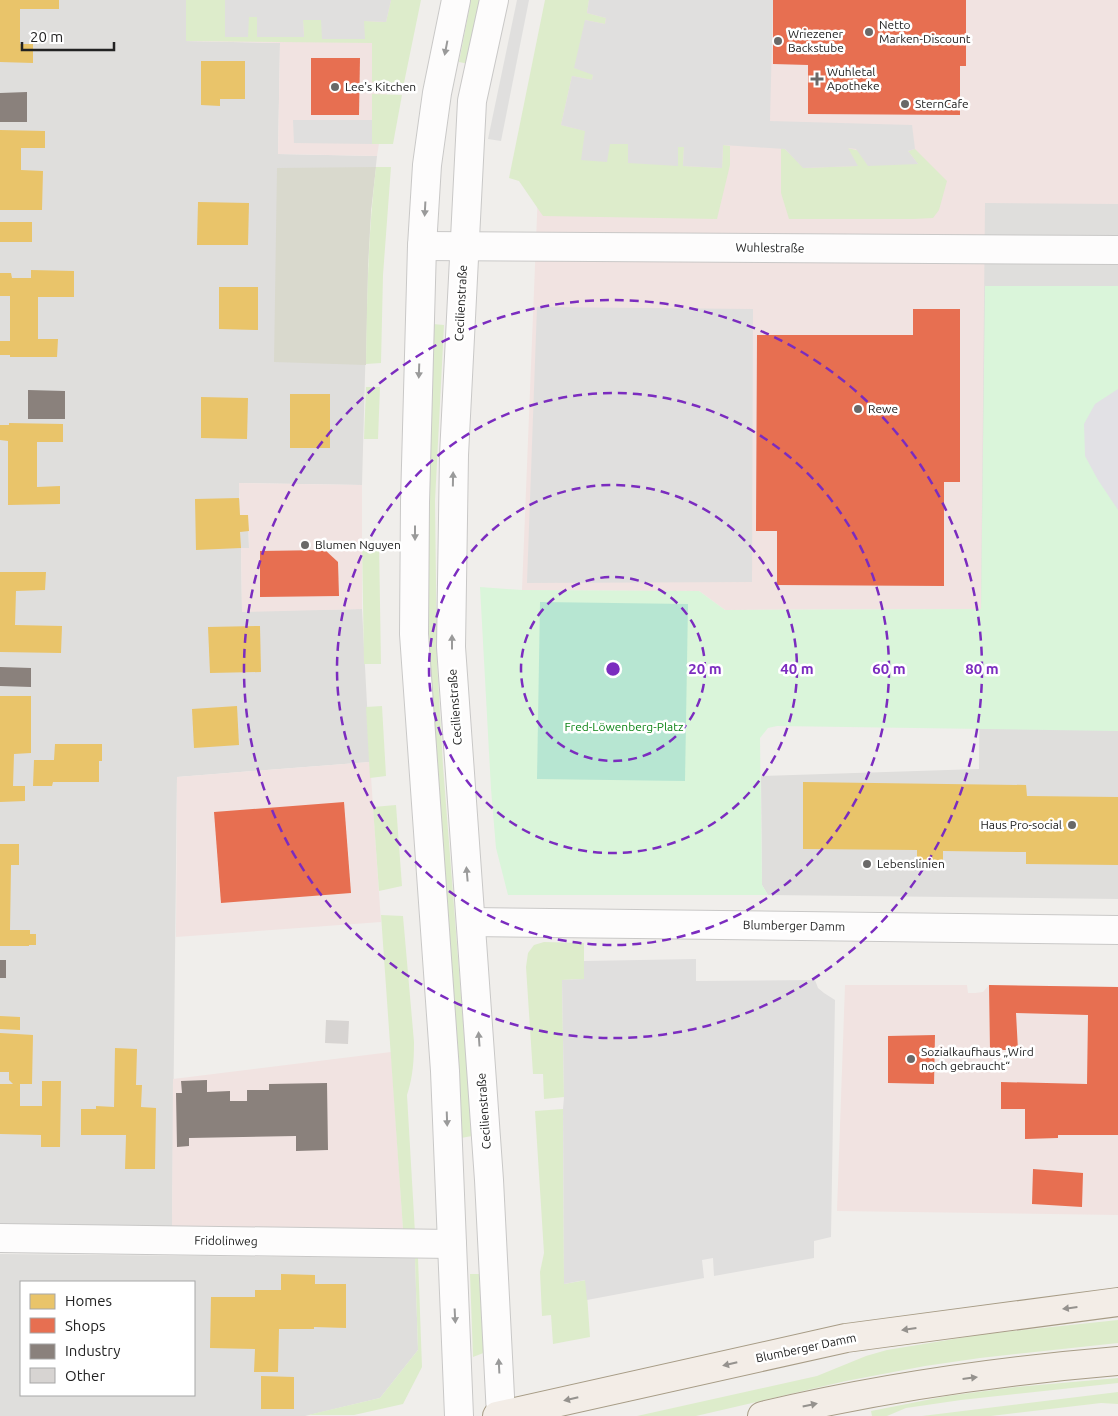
<svg xmlns="http://www.w3.org/2000/svg" width="1118" height="1416" font-family="Ubuntu,sans-serif">
	<style>
		.residential { fill: #dfdedc; fill-rule: evenodd }
		.commercial { fill: #f1e3e1 }
		.construction { fill: #d9d9cd }
		.grass { fill: #ddeccb }
		.park { fill: #daf5da }
		.pitch { fill: #b7e6d2 }
		.parking { fill: #e0dfde }
		.plaza { fill: #e2e1e5 }
		.homes { fill: #e9c46a }
		.shops { fill: #e76f51 }
		.industry { fill: #8a817c }
		.building { fill: #d7d4d2 }
		.lines { fill: none; stroke-linecap: round; stroke-linejoin: round }
		.minor-casing { stroke: #c9c8c7; stroke-width: 30 }
		.major-casing { stroke: #a79c86; stroke-width: 30 }
		.minor { stroke: #fdfcfc; stroke-width: 28 }
		.major { stroke: #f3ede7; stroke-width: 28 }
		.oneway { fill: #9a9a9a }
		.oneway2 { fill: #95928e }
		.ring { fill: none; stroke: #7b2cbf; stroke-width: 2.5; stroke-dasharray: 9 6 }
		.poi-dot { fill: #6a6968; stroke: #fff; stroke-width: 2 }
		.labels { text-anchor: middle; stroke-width: 5; stroke-linejoin: round; paint-order: stroke }
		.poi-label { font-size: 12px; fill: #222; stroke: #fff; text-anchor: start }
		.street-label { font-size: 12px; fill: #222; stroke: #fff }
		.park-label { font-size: 12px; fill: #0c8416; stroke: #fff }
		.centre { fill: #7b2cbf; stroke: #fff; stroke-width: 2.5 }
		.ring-label { font-size: 15px; text-anchor: middle; font-weight: bold; fill: #7b2cbf; stroke: #fff; stroke-width: 5; stroke-linejoin: round; paint-order: stroke }
	</style>
	<rect width="100%" height="100%" fill="#f0eeeb"/>
	<g class="residential">
		<polygon points="0,0 186,0 186,41 280,43 278,154 377,156 371,210 368,265 362,485 240,483 239,498 248,515 249,548 241,548 242,611 362,609 370,762 177,777 172,1227 0,1225"/>
		<polygon points="985,0 1118,0 1118,899 768,895 762,885 761,776 979,769"/>
		<path d="M0,1254l415,4 3,92 -38,48 -75,18h-305zM21,1282h173v113h-173z"/>
	</g>
	<g class="commercial">
		<polygon points="186,0 405,0 387,94 377,156 278,154 280,43 186,41"/>
		<polygon points="577,0 1118,0 1118,204 985,203 981,609 725,610 699,591 522,590 539,166"/>
		<polygon points="239,483 362,485 362,609 242,612 241,548 249,548 248,515 240,515"/>
		<polygon points="370,762 381,922 176,937 177,777"/>
		<polygon points="845,985 967,985 968,993 975,993 983,992 989,985 1118,987 1118,1215 837,1211"/>
		<polygon points="391,1052 403,1229 172,1227 173,1079"/>
	</g>
	<polygon class="construction" points="376,167 371,210 368,265 366,365 274,362 277,168"/>
	<g class="grass">
		<polygon points="186,0 225,0 226,37 249,17 257,17 257,37 304,37 303,20 322,20 322,39 364,39 364,21 386,22 391,0 421,0 404,83 372,82 372,43 186,41"/>
		<polygon points="471,0 483,0 469,64 459,62"/>
		<polygon points="545,0 589,0 587,13 606,18 605,24 585,20 593,75 592,80 572,76 561,125 586,131 610,144 628,144 678,165 678,146 684,147 683,166 722,168 723,145 730,146 730,165 717,219 543,216 519,181 509,178"/>
		<polygon points="372,94 402,95 393,144 372,144"/>
		<polygon points="781,148 785,149 804,168 857,166 847,148 918,164 908,151 915,149 947,181 939,210 933,218 914,219 789,219 781,193"/>
		<path d="M376,167h15l-8,108 -2,88 -15,1c1,-66 2,-132 10,-197z"/>
		<polygon points="433,324 444,325 435,501 437,660 443,766 472,1136 461,1138 431,700 428,623 427,511"/>
		<polygon points="366,387 380,387 378,439 364,439"/>
		<polygon points="362,541 379,542 381,664 364,664"/>
		<polygon points="382,706 386,776 370,778 366,707"/>
		<polygon points="396,805 402,886 379,891 373,807"/>
		<path d="M381,915l22,1 11,126c0,18 -1,35 -7,53l8,138 -12,-4z"/>
		<polygon points="544,942 584,943 584,979 562,980 564,1097 544,1099 543,1074 533,1074 526,967 528,953 534,945"/>
		<polygon points="563,1109 564,1284 586,1280 590,1337 553,1344 551,1315 542,1316 540,1272 544,1253 535,1111"/>
		<polygon points="415,1258 418,1258 422,1367 403,1404 354,1415 308,1415 380,1398 418,1350"/>
		<path d="M470,1274h9c1,26 6,52 7,78l-13,5z"/>
		<polygon points="1118,1320 1118,1343 980,1358 925,1366 846,1381 696,1416 637,1416 817,1376 866,1356 887,1350 984,1334"/>
		<polygon points="1118,1378 1118,1383 961,1400 906,1408 887,1416 872,1416 871,1411 947,1396 1016,1387"/>
		<polygon points="1118,1392 1118,1404 1101,1403 991,1416 922,1416"/>
	</g>
	<polygon class="park" points="985,286 1118,286 1118,731 777,726 768,728 760,738 762,885 768,895 508,895 496,848 491,789 480,587 522,590 699,591 725,610 981,609"/>
	<polygon class="pitch" points="540,602 688,604 685,781 537,779"/>
	<g class="parking">
		<polygon points="225,0 391,0 386,22 364,21 365,39 322,39 321,20 303,20 304,37 257,37 257,17 249,17 248,37 225,37"/>
		<polygon points="517,0 529,0 501,141 488,139"/>
		<polygon points="589,0 773,0 770,121 912,125 915,149 908,151 918,164 868,166 856,149 848,148 858,166 803,168 785,149 723,145 722,168 683,166 684,147 678,147 678,166 628,163 628,144 610,144 607,162 581,160 585,131 561,125 572,76 592,80 593,75 574,68 585,20 605,24 606,18 587,13"/>
		<polygon points="293,120 372,120 372,144 294,143"/>
		<polygon points="537,307 753,309 752,582 527,583"/>
		<polygon points="696,959 696,981 815,980 818,988 824,993 835,1000 831,1237 814,1241 814,1258 714,1276 713,1258 702,1260 704,1278 587,1300 585,1280 564,1284 563,1109 564,1097 562,980 584,979 584,961"/>
	</g>
	<polygon class="plaza" points="1118,389 1118,510 1098,480 1085,456 1084,424 1095,404"/>
	<g class="homes">
		<polygon points="0,0 59,0 59,9 20,9 20,44 33,44 33,63 0,62"/>
		<polygon points="201,61 245,61 245,99 220,99 220,106 201,105"/>
		<polygon points="0,130 45,131 45,148 21,148 21,170 43,171 42,210 0,210"/>
		<polygon points="198,202 249,203 248,245 197,245"/>
		<rect x="0" y="222" width="32" height="20"/>
		<polygon points="31,270 74,271 74,297 38,297 38,339 58,339 57,357 10,357 10,355 0,355 0,341 10,341 10,296 0,296 0,273 11,273 12,278 31,278"/>
		<polygon points="219,287 258,287 258,330 219,329"/>
		<rect x="290" y="394" width="40" height="54"/>
		<polygon points="201,397 248,398 247,439 201,438"/>
		<polygon points="9,423 63,424 63,442 37,442 37,487 60,486 60,504 8,505 8,441 0,440 0,425 9,425"/>
		<polygon points="239,498 240,515 248,515 249,531 240,532 241,548 196,550 195,499"/>
		<polygon points="0,572 46,572 45,590 16,591 15,625 62,626 61,653 0,652"/>
		<polygon points="260,626 261,672 210,673 208,627"/>
		<polygon points="0,696 31,696 31,753 14,754 13,786 25,786 25,801 0,802"/>
		<polygon points="237,706 239,745 194,748 192,709"/>
		<polygon points="55,744 102,744 102,761 99,761 99,782 53,782 52,786 33,786 34,760 54,760"/>
		<polygon points="803,782 1026,785 1027,796 1118,797 1118,865 1026,864 1026,852 943,851 943,867 917,868 917,850 803,849"/>
		<polygon points="0,844 19,844 19,865 11,865 10,930 30,930 30,934 36,934 36,945 29,945 29,946 0,946"/>
		<polygon points="0,1016 20,1017 20,1030 0,1029"/>
		<polygon points="0,1033 33,1035 32,1084 20,1084 20,1106 42,1106 42,1081 61,1081 60,1147 41,1147 41,1135 0,1134 0,1084 13,1084 9,1080 9,1072 0,1072"/>
		<polygon points="115,1048 137,1049 136,1085 142,1085 141,1107 156,1108 155,1169 125,1169 126,1135 81,1135 81,1109 96,1109 96,1106 114,1107"/>
		<polygon points="281,1274 315,1275 315,1284 346,1284 346,1328 314,1327 314,1329 279,1329 278,1372 254,1372 255,1349 210,1348 211,1297 255,1297 255,1290 281,1290"/>
		<polygon points="261,1376 294,1377 294,1409 261,1409"/>
	</g>
	<g class="shops">
		<polygon points="773,0 966,0 966,66 960,66 960,115 808,114 808,65 773,64"/>
		<polygon points="311,58 360,58 359,115 311,115"/>
		<polygon points="913,309 960,309 960,482 944,482 944,586 777,585 777,531 756,531 757,335 913,335"/>
		<polygon points="325,550 338,562 339,596 260,597 260,551"/>
		<polygon points="344,802 351,893 221,903 214,812"/>
		<polygon points="989,985 1118,987 1118,1135 1058,1135 1058,1138 1025,1139 1025,1109 1001,1109 1001,1082 1087,1084 1088,1015 1016,1013 1018,1050 990,1050"/>
		<polygon points="935,1035 934,1084 888,1083 888,1036"/>
		<polygon points="1033,1169 1083,1173 1082,1207 1032,1204"/>
	</g>
	<g class="industry">
		<polygon points="27,92 27,122 0,122 0,93"/>
		<polygon points="28,390 65,391 65,419 28,419"/>
		<polygon points="0,667 31,668 31,687 0,686"/>
		<rect x="0" y="960" width="6" height="18"/>
		<polygon points="207,1080 207,1092 230,1091 230,1101 247,1101 247,1090 269,1090 269,1084 327,1083 328,1150 296,1151 296,1136 189,1138 189,1146 177,1147 176,1093 182,1093 181,1081"/>
	</g>
	<polygon class="building" points="326,1020 349,1021 348,1044 325,1043"/>
	<g class="lines">
		<g class="minor-casing">
			<g id="minor">
				<polyline points="456,0 437,93 427,165 422,246 415,502 414,634 445,1071 459,1416"/>
				<polyline points="494,0 472,101 454,455 451,647 489,1180 501,1416"/>
				<polyline points="422,246 1118,250"/>
				<polyline points="471,922 1118,930"/>
				<polyline points="0,1238 452,1244"/>
			</g>
		</g>
		<g class="major-casing">
			<g id="major">
				<polyline points="497,1416 846,1338 1118,1302"/>
				<path d="M762,1416c117,-28 237,-45 356,-55"/>
			</g>
		</g>
		<use href="#minor" class="minor"/>
		<use href="#major" class="major"/>
	</g>
	<defs><path id="oneway-solid" d="M-6-.8H1V-3.2L6.5 0L1 3.2V.8H-6Z" transform="scale(1.25)"/></defs>
	<g class="oneway">
		<use href="#oneway-solid" transform="translate(446 48) rotate(101)"/>
		<use href="#oneway-solid" transform="translate(425 209) rotate(93)"/>
		<use href="#oneway-solid" transform="translate(419 371) rotate(92)"/>
		<use href="#oneway-solid" transform="translate(453 479) rotate(-89)"/>
		<use href="#oneway-solid" transform="translate(415 533) rotate(90)"/>
		<use href="#oneway-solid" transform="translate(452 642) rotate(-90)"/>
		<use href="#oneway-solid" transform="translate(467 874) rotate(-95)"/>
		<use href="#oneway-solid" transform="translate(479 1039) rotate(-94)"/>
		<use href="#oneway-solid" transform="translate(447 1119) rotate(88)"/>
		<use href="#oneway-solid" transform="translate(455 1316) rotate(87)"/>
		<use href="#oneway-solid" transform="translate(499 1366) rotate(-93)"/>
	</g>
	<g class="oneway2">
		<use href="#oneway-solid" transform="translate(1070 1308) rotate(173)"/>
		<use href="#oneway-solid" transform="translate(909 1329) rotate(172)"/>
		<use href="#oneway-solid" transform="translate(730 1364) rotate(167)"/>
		<use href="#oneway-solid" transform="translate(970 1378) rotate(-7)"/>
		<use href="#oneway-solid" transform="translate(571 1399) rotate(167)"/>
		<use href="#oneway-solid" transform="translate(810 1405) rotate(-12)"/>
	</g>
	<g class="ring">
		<circle cx="613" cy="669" r="92"/>
		<circle cx="613" cy="669" r="184"/>
		<circle cx="613" cy="669" r="276"/>
		<circle cx="613" cy="669" r="369"/>
	</g>
	<g class="poi-dot">
		<circle cx="869" cy="32" r="5"/>
		<circle cx="778" cy="41" r="5"/>
		<path d="M814.5 71.5h5v5h5v5h-5v5h-5v-5h-5v-5h5z"/>
		<circle cx="335" cy="87" r="5"/>
		<circle cx="905" cy="104" r="5"/>
		<circle cx="858" cy="409" r="5"/>
		<circle cx="305" cy="545" r="5"/>
		<circle cx="1072" cy="825" r="5"/>
		<circle cx="867" cy="864" r="5"/>
		<circle cx="911" cy="1059" r="5"/>
	</g>
	<g class="labels">
		<g class="poi-label">
			<text x="879" y="29">Netto<tspan x="879" dy="14">Marken-Discount</tspan></text>
			<text x="788" y="38">Wriezener<tspan x="788" dy="14">Backstube</tspan></text>
			<text x="827" y="76">Wuhletal<tspan x="827" dy="14">Apotheke</tspan></text>
			<text x="345" y="91">Lee's Kitchen</text>
			<text x="915" y="108">SternCafe</text>
			<text x="868" y="413">Rewe</text>
			<text x="315" y="549">Blumen Nguyen</text>
			<text x="1062" y="829" text-anchor="end">Haus Pro-social</text>
			<text x="877" y="868">Lebenslinien</text>
			<text x="921" y="1056">Sozialkaufhaus „Wird<tspan x="921" dy="14">noch gebraucht“</tspan></text>
		</g>
		<g class="street-label">
			<text transform="translate(770 248) rotate(1)" y="4">Wuhlestraße</text>
			<text transform="translate(461 303) rotate(-87)" y="4">Cecilienstraße</text>
			<text transform="translate(455 707) rotate(-94)" y="4">Cecilienstraße</text>
			<text transform="translate(794 926) rotate(1)" y="4">Blumberger Damm</text>
			<text transform="translate(484 1111) rotate(-94)" y="4">Cecilienstraße</text>
			<text transform="translate(226 1241) rotate(1)" y="4">Fridolinweg</text>
			<text transform="translate(806 1348) rotate(-12)" y="4">Blumberger Damm</text>
		</g>
		<g class="park-label">
			<text x="624" y="731">Fred-Löwenberg-Platz</text>
		</g>
	</g>
	<circle cx="613" cy="669" r="8" class="centre"/>
	<g class="ring-label">
		<text x="705" y="674">20 m</text>
		<text x="797" y="674">40 m</text>
		<text x="889" y="674">60 m</text>
		<text x="982" y="674">80 m</text>
	</g>
	<rect x="20" y="1281" width="175" height="115" fill="#ffffff" stroke="#a7a7a7"/>
	<rect x="30" y="1294" width="25" height="15" fill="#e9c46a" stroke="#a7a7a7"/>
	<text x="65" y="1306" font-size="15" fill="#222222">Homes</text>
	<rect x="30" y="1318" width="25" height="15" fill="#e76f51" stroke="#a7a7a7"/>
	<text x="65" y="1331" font-size="15" fill="#222222">Shops</text>
	<rect x="30" y="1344" width="25" height="15" fill="#8a817c" stroke="#a7a7a7"/>
	<text x="65" y="1356" font-size="15" fill="#222222">Industry</text>
	<rect x="30" y="1368" width="25" height="15" fill="#d7d4d2" stroke="#a7a7a7"/>
	<text x="65" y="1381" font-size="15" fill="#222222">Other</text>
	<path d="M22 42v8h92v-8" fill="none" stroke="#222222" stroke-width="2.5"/>
	<text x="30" y="42" font-size="15" fill="#222222" stroke="#ffffff" stroke-width="4" paint-order="stroke">20 m</text>
</svg>
